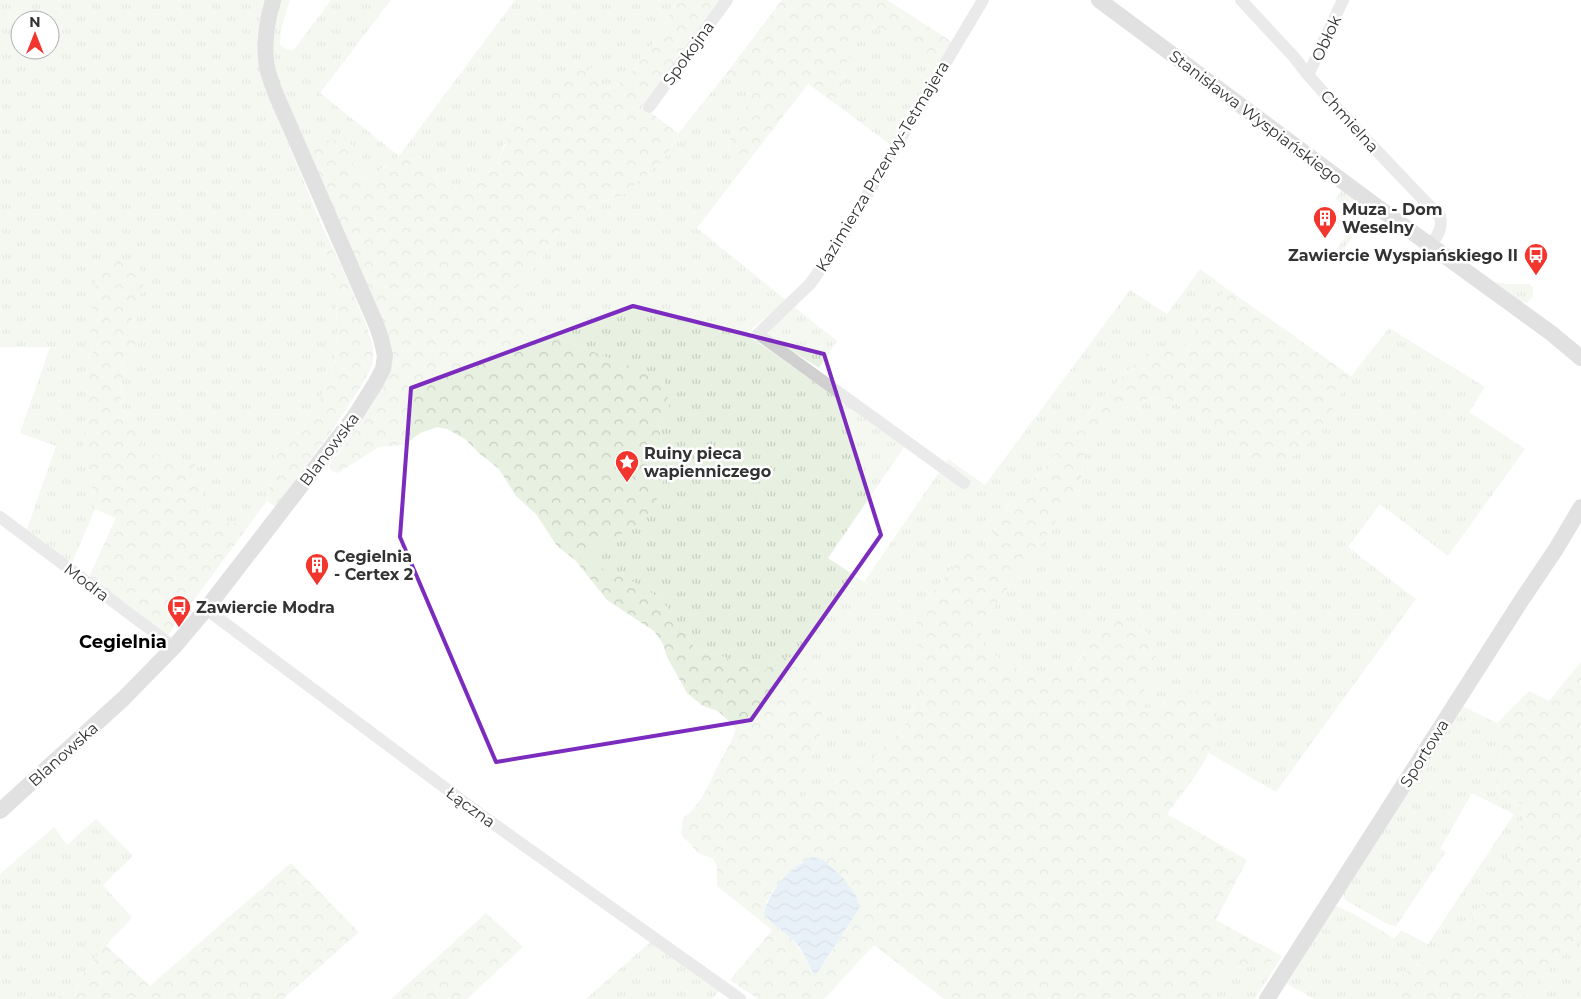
<svg xmlns="http://www.w3.org/2000/svg" width="1581" height="999" font-family="Montserrat,sans-serif">
	<style>
		.grass { fill: url(#grass-tufts); fill-rule: evenodd }
		.forest { fill: url(#forest-crowns); fill-rule: evenodd }
		.water { fill: url(#water-waves) }
		.lines { fill: none; stroke-linecap: round; stroke-linejoin: round }
		.street { stroke: #d0d0d0; stroke-width: 12 }
		.secondary { stroke: #bdbdbd; stroke-width: 16 }
		.marked { fill: none; stroke: #7b2cbf; stroke-width: 4; stroke-linejoin: round }
		.labels { text-anchor: middle; stroke-width: 5; stroke-linejoin: round; paint-order: stroke }
		.street-label { font-size: 16px; fill: #333; stroke: #fff }
		.poi-label { font-size: 16px; font-weight: bold; fill: #333; stroke: #fff; text-anchor: start }
		.neighbourhood-label { font-size: 18px; font-weight: bold; fill: #000; stroke: #fff }
	</style>
	<defs>
		<pattern id="grass-tufts" width="24" height="20" patternUnits="userSpaceOnUse" patternTransform="scale(1.25)"><rect width="24" height="20" fill="#e7f0e1"/><path d="M3 7l-1-3M5 7V3M7 7l1-3M15 17l-1-3M17 17v-4M19 17l1-3" fill="none" stroke="#c7cec2"/></pattern>
		<pattern id="forest-crowns" width="20" height="18" patternUnits="userSpaceOnUse" patternTransform="scale(1.25)"><rect width="20" height="18" fill="#e7f0e1"/><path d="M2 6a3 3 0 1 1 6 0M12 15a3 3 0 1 1 6 0" fill="none" stroke="#c7cec2"/></pattern>
		<pattern id="water-waves" width="16" height="10" patternUnits="userSpaceOnUse" patternTransform="scale(1.25)"><rect width="16" height="10" fill="#cddef0"/><path d="M0 5q4-4 8 0t8 0" fill="none" stroke="#b0bfce"/></pattern>
	</defs>
	<rect width="100%" height="100%" fill="#fff"/>
	<g class="grass">
		<path d="M0,0h266l11,117 45,109 14,77 1,27 -2,36 -16,35 -9,13 -26,22 -9,16 -8,49 -17,23 -29,-2 -18,-5 -2,-35 -7,-20 -33,-5 -15,-5 -25,-47 1,-25 7,-17 9,-16 -6,-28 4,-17 7,-13 -46,-13 -6,47 -1,13 3,19 -9,89 11,65 -24,56 -45,-33 30,-86 -36,-13 30,-86h-50zM20,20h30v30h-30z"/>
		<path d="M280,0h10l-9,29 -1,15 6,5 6,1 3,-2 36,-48h60l-71,93 79,63 116,-156h162l-20,38 -23,31 -20,19 -12,1 -4,-15v-10l-11,7h-11l-72,73 -6,17 -12,14 -20,12 -19,-1 -11,-7 -14,-22 -37,9 -13,11 -14,1 -5,-13v-16l-3,-7 -9,-3 -30,26c-13,-32 -38,-81 -39,-115 0,-16 5,-34 8,-50z"/>
		<path d="M866,26l18,4 56,35 -48,81 -55,-41c6,-22 12,-65 29,-79z"/>
		<polygon points="725,75 747,83 749,98 744,113 731,130 728,152 740,172 697,228 786,300 746,334 905,446 828,558 864,582 948,459 985,485 1130,290 1167,314 1200,269 1226,288 1180,350 1165,347 1156,347 1141,357 1079,422 1048,464 1011,503 980,554 968,549 915,613 920,674 919,696 905,725 870,762 814,796 799,797 806,767 820,736 823,708 807,679 800,657 780,658 762,673 724,657 696,649 656,596 633,582 616,574 575,560 642,521 667,466 658,422 664,380 565,341 548,332 536,309 518,301 516,290 543,257 551,241 569,221 595,203 622,196 669,152 674,139"/>
		<polygon points="1342,190 1356,199 1354,206 1369,216 1365,221 1335,199"/>
		<polygon points="1356,219 1362,224 1339,256 1332,257"/>
		<polygon points="1495,282 1507,284 1529,284 1533,288 1533,296 1528,302 1520,302"/>
		<polygon points="793,306 837,341 819,368 770,337 769,333 770,329"/>
		<path d="M1389,328l96,59 -16,25 56,37 -77,107 -68,-52 -32,43 68,52 -140,193 -67,-39 8,-21 -52,-31 -8,8 -13,-1 -4,-10 7,-13 -63,-33 -16,25c-6,0 -14,2 -20,1 -23,-3 -44,-16 -63,-29l-4,-16 7,-19 43,-55 30,-45 17,-19 4,-13 1,-22 5,-17 29,-33 35,-12 19,2 35,23 45,39 39,-5 47,-57 14,-24z"/>
		<path d="M1460,705l37,18 6,24 -8,29 5,18 25,12 -6,27 -25,53 -29,43 -33,27 -36,22 -7,21h-75l-28,-16 47,-78c22,8 42,21 61,34l7,-9 27,14 86,-130 -42,-21 -32,56 6,3 -50,74 -7,-1 -44,-25 -2,-8z"/>
		<polygon points="96,819 133,856 103,885 132,918 106,945 76,982 56,999 0,999 0,874 54,827 67,845"/>
		<polygon points="1581,935 1581,999 1516,999 1528,993"/>
		<polygon points="650,942 720,990 712,999 586,999"/>
		<path d="M1282,956l-27,43h-44c-4,-39 28,-28 53,-35 6,-2 12,-5 18,-8z"/>
	</g>
	<g class="forest">
		<path d="M677,0h44l-79,106 37,28 -5,5 -5,13 -12,14 -35,30 -27,7 -26,18 -18,20 -8,16 -27,33 2,11 18,8 12,23 17,9 99,38 6,31 -12,13 9,43 -5,20 -6,15 -13,20 -67,39c30,9 72,23 92,48 10,13 17,28 28,41l28,8 38,16 18,-15 20,-1 7,22 16,29 -3,28 -14,31 -7,30 15,-1 56,-34 35,-37 14,-29 1,-22 -5,-61 53,-64 12,5 31,-51 37,-39 31,-42 62,-65 15,-10h9l15,3 46,-62 125,88c-14,23 -37,73 -62,82 -12,3 -26,3 -38,5l-45,-40 -35,-23 -19,-2 -35,12 -29,33 -5,17 -1,22 -4,13 -17,19 -30,45 -43,55 -7,19 4,16c19,13 40,26 63,29 6,1 13,-1 20,-1 12,-16 30,-50 51,-56 26,-7 42,29 37,50 -2,7 -12,19 -16,27l4,10 13,1c12,-11 22,-15 39,-18l18,11c3,10 5,21 2,31 -7,29 -32,57 -49,81l80,46 -31,60 66,36c-6,3 -12,6 -18,8 -25,7 -57,-4 -53,35h-267l-70,-54 -50,54h-66l-28,-19 42,-50 -55,-44v-20l-5,-8 -14,-5 -17,-19 2,-16c20,-14 25,-34 36,-55 7,-12 13,-21 17,-35l-18,-17 -15,-5 -16,-13 -20,-36 -4,-13 -9,-13 -47,-31 -32,-40 -18,-14 -21,-32 -20,-18 -17,-27 -20,-16 -14,-14 -18,-10 -10,-2 -17,6 -16,12 -25,2 -41,26 -7,-2 -2,-6c24,-31 52,-66 62,-105l-80,-195 -1,-15 6,-9 25,-2 9,2 3,8v16l5,13 14,-1 27,-21 13,4 10,-3 14,22 11,7 19,1 20,-12 12,-14 19,-44 21,-24 26,-19 13,-3h10l11,-7v10l4,15 12,-1 20,-19 23,-31zM803,861l56,48 -44,67 -10,-19 -39,-54 7,-13z"/>
		<path d="M782,0h105l67,43 -14,22 -56,-35 -18,-4c-17,14 -23,57 -29,79l-29,-21 -68,88 -12,-20 3,-22 13,-17 5,-15 -2,-15 -22,-8z"/>
		<polygon points="322,226 345,274 366,324 373,347 373,363 363,383 331,432 275,507 267,501 275,452 284,436 310,414 319,401 335,366 337,330 336,303"/>
		<polygon points="118,259 131,262 144,273 143,289 137,302 132,319 138,347 129,363 122,380 121,405 146,452 161,457 194,462 201,482 203,517 221,522 250,524 168,635 89,577 116,518 95,509 84,444 86,399 93,355 90,336 93,300 97,276 107,262"/>
		<polygon points="1581,662 1581,935 1528,993 1516,999 1389,999 1396,978 1432,956 1465,928 1494,886 1519,833 1525,806 1500,794 1495,776 1503,747 1497,723 1529,691 1549,701"/>
		<polygon points="291,863 359,932 283,999 56,999 76,982 106,945 150,986"/>
		<polygon points="486,913 523,947 467,999 391,999"/>
	</g>
	<path class="water" d="M812,857l12,3 19,18 13,17 3,14 -44,67c-7,-12 -12,-27 -23,-37 -9,-9 -21,-14 -28,-26 6,-24 26,-45 48,-56z"/>
	<g class="lines">
		<g class="street">
			<path d="M1241,0l53,57 14,18 48,54 84,88c3,11 -3,19 -9,28"/>
			<polyline points="1308,75 1343,0"/>
			<polyline points="649,107 727,0"/>
			<polyline points="964,483 758,334 810,284 836,247 983,0"/>
			<polyline points="0,517 174,647"/>
			<polyline points="206,609 484,817 740,999"/>
		</g>
		<g class="secondary">
			<polyline points="1099,0 1372,203 1551,333 1581,358"/>
			<path d="M0,811l123,-112 51,-52 32,-38 149,-193 20,-32 8,-15 2,-13 -4,-18 -5,-14 -99,-227c-4,-10 -8,-20 -10,-30 -4,-22 0,-46 6,-67"/>
			<polyline points="1267,999 1521,601 1556,549 1581,507"/>
		</g>
	</g>
	<path d="M0 0H1581V999H0ZM633,306l191,48 57,181 -130,185 -255,42 -96,-225 11,-149z" fill="#fff" fill-opacity=".55" fill-rule="evenodd"/>
	<path class="marked" d="M633,306l191,48 57,181 -130,185 -255,42 -96,-225 11,-149z"/>
	<defs>
		<g id="building-pin" transform="scale(1.25)"><path d="M0 17L-7.5 6A9.5 9.5 0 1 1 7.5 6Z" fill="#f2352d" stroke="#fff"/><path d="M-4-6H4V6H1V3H-1V6H-4ZM-2.5-4.3h1.7v1.8h-1.7ZM.8-4.3h1.7v1.8H.8ZM-2.5-1h1.7V.8h-1.7ZM.8-1h1.7V.8H.8Z" fill="#fff"/></g>
		<g id="bus-pin" transform="scale(1.25)"><path d="M0 17L-7.5 6A9.5 9.5 0 1 1 7.5 6Z" fill="#f2352d" stroke="#fff"/><path d="M-5-6H5V4H4V6H2V4H-2V6H-4V4H-5ZM-3.5-4V0h7V-4ZM-3.5 1.2v1.5H-2V1.2ZM2 1.2v1.5H3.5V1.2Z" fill="#fff"/></g>
		<g id="sight-pin" transform="scale(1.25)"><path d="M0 17L-7.5 6A9.5 9.5 0 1 1 7.5 6Z" fill="#f2352d" stroke="#fff"/><path d="M0-6L1.8-2.2L6-1.7L2.9 1.2L3.7 5.4L0 3.3L-3.7 5.4L-2.9 1.2L-6-1.7L-1.8-2.2Z" fill="#fff"/></g>
	</defs>
	<g fill-rule="evenodd">
		<use href="#building-pin" x="1325" y="218"/>
		<use href="#bus-pin" x="1536" y="255"/>
		<use href="#sight-pin" x="627" y="462"/>
		<use href="#building-pin" x="317" y="565"/>
		<use href="#bus-pin" x="179" y="607"/>
	</g>
	<g class="labels">
		<g class="street-label">
			<text transform="translate(1326 38) rotate(-65)" y="6">Obłok</text>
			<text transform="translate(688 53) rotate(-54)" y="6">Spokojna</text>
			<text transform="translate(1256 117) rotate(37)" y="6">Stanisława Wyspiańskiego</text>
			<text transform="translate(1350 121) rotate(48)" y="6">Chmielna</text>
			<text transform="translate(882 166) rotate(-59)" y="6">Kazimierza Przerwy-Tetmajera</text>
			<text transform="translate(329 449) rotate(-53)" y="6">Blanowska</text>
			<text transform="translate(87 582) rotate(37)" y="6">Modra</text>
			<text transform="translate(1424 753) rotate(-58)" y="6">Sportowa</text>
			<text transform="translate(63 754) rotate(-42)" y="6">Blanowska</text>
			<text transform="translate(471 807) rotate(36)" y="6">Łączna</text>
		</g>
		<g class="poi-label">
			<text x="1342" y="215">Muza - Dom<tspan x="1342" dy="18">Weselny</tspan></text>
			<text x="1518" y="261" text-anchor="end">Zawiercie Wyspiańskiego II</text>
			<text x="644" y="459">Ruiny pieca<tspan x="644" dy="18">wapienniczego</tspan></text>
			<text x="334" y="562">Cegielnia<tspan x="334" dy="18">- Certex 2</tspan></text>
			<text x="196" y="613">Zawiercie Modra</text>
		</g>
		<g class="neighbourhood-label">
			<text x="123" y="648">Cegielnia</text>
		</g>
	</g>
	<g transform="translate(35 35)"><circle r="24" fill="#ffffff" stroke="#adadad"/>
	<path d="M0-4L9 19L0 12L-9 19Z" fill="#f2352d"/>
	<text y="-8" font-size="14" font-weight="bold" text-anchor="middle" fill="#333333">N</text>
	</g>
</svg>
